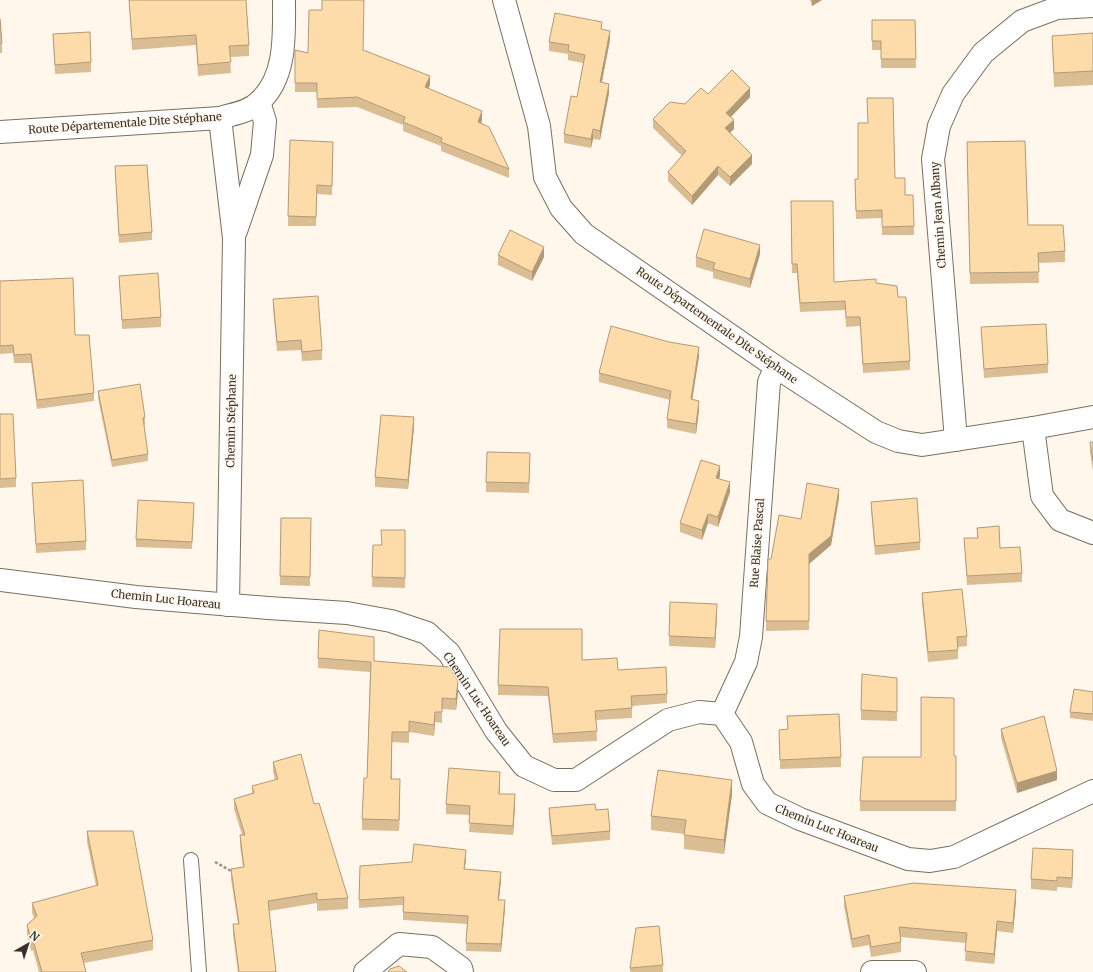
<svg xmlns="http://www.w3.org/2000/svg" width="1093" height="972" font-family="Merriweather,serif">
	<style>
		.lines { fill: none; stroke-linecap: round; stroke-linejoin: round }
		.lane-casing { stroke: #7a6f5f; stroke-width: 16 }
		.street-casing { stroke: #7a6f5f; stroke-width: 24 }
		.secondary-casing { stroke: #7a6f5f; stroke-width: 24 }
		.path { stroke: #9a938a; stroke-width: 2.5; stroke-dasharray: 3 2; stroke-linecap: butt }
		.lane { stroke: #fff; stroke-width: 14 }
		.street { stroke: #fff; stroke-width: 22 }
		.secondary { stroke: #fff; stroke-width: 22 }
		.wall { fill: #dabd92 }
		.shaded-wall { fill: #b29a77 }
		.building { fill: #fedcaa; stroke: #b29a77 }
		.labels { text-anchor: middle; stroke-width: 3; stroke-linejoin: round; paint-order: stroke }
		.street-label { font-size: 11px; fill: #37322b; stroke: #fff7ec }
	</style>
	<rect width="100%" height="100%" fill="#fff7ec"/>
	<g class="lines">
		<g class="lane-casing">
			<polyline id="lane" points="191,860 199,972"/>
		</g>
		<g class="street-casing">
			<g id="street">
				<polyline points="220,118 234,238 228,605"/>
				<polyline points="236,231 262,155 265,121 259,102"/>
				<polyline points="1033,428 1042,496 1060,520 1093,533"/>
				<polyline points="956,440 933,159 939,126 953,94 983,53 1022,21 1057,8 1093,6"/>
				<polyline points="0,580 136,597 268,608 347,613 391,621 427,633 449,653 496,731 524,766 554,780 576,780 668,720 699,712 722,714"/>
				<polyline points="722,714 741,742 753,784 767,803 800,819 908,859 930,861 954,857 1093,791"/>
				<polyline points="722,714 746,662 751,637 769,382 776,367"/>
				<polyline points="365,972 399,944 432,947 461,968 462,972"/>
				<polyline points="872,972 915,972"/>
			</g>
		</g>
		<g class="secondary-casing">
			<g id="secondary">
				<polyline points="504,0 539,126 545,177 561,208 584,234 776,367 876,432 898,441 922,445 1033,428 1093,417"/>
				<path d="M0,132l220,-14c13,-4 29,-6 39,-16 28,-25 25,-68 25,-102"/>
			</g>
		</g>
		<polyline class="path" points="215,862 233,872"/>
		<use href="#lane" class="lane"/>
		<use href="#street" class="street"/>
		<use href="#secondary" class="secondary"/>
	</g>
	<g class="wall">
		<polygon points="129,0 246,0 249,45 249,56 230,57 231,73 198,76 196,45 132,50"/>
		<polygon points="810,0 822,0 812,6"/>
		<polygon points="0,19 2,43 2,53 0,53"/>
		<polygon points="872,20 915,20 916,68 881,68 881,50 872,50"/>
		<polygon points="602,30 610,40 602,82 609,93 600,140 593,139 591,148 564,143 564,134 577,97 583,63 568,60 568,54 549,51 549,42"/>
		<polygon points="1093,33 1093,85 1054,87 1052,36"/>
		<polygon points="53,34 91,62 91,72 55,74"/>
		<polygon points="295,50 308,53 363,50 430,85 428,89 482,120 481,124 509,169 509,178 441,151 441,146 403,131 403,125 357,107 317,108 317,92 295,92"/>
		<polygon points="708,94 750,97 731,117 734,129 730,133 752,164 730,186 718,175 692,205 668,181 668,172 682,156 653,128 653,119"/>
		<polygon points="333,142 332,195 317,194 316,226 288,226 288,216"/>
		<polygon points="967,142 1028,225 1065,251 1065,262 1038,263 1039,283 970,284"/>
		<polygon points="115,166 152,232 152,240 119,243"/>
		<polygon points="895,178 905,195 914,226 914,235 882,235 882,218 856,219 855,179"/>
		<polygon points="791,201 834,282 876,283 898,297 910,361 910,370 863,373 860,326 846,327 845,310 800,312 797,273 792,273"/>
		<polygon points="760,254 750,288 713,278 713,272 696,267 696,257"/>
		<polygon points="498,255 544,257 532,281 498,265"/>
		<polygon points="119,276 161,317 161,327 122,329"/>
		<polygon points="0,281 75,335 94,393 94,401 37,409 31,363 14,363 13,353 0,354"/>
		<polygon points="273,299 322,350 322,360 302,361 301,350 277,351 273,308"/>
		<polygon points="981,327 1048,364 1048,373 984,378"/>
		<polygon points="699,356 692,399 699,410 696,434 667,428 667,419 670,400 599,382 599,373"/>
		<polygon points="98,391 145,417 145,425 144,425 148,454 148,461 112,467 98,398"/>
		<polygon points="0,414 16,478 16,487 0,488"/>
		<polygon points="414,427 408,489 375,487 375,477"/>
		<polygon points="1090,442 1093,442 1093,471 1090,452"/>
		<polygon points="530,453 529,493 486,492 486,482"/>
		<polygon points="720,476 719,479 730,492 718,527 708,523 702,540 680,532 680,523"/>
		<polygon points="32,483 86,541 86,550 36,553"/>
		<polygon points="839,498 831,545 809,564 809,630 766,631 766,621 771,559 801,519"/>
		<polygon points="871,502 920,542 920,550 875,555 871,510"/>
		<polygon points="194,510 192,549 136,547 136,539"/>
		<polygon points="281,518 311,518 310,586 280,585"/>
		<polygon points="977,528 1000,548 1022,573 1022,582 967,585 964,538 977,538"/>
		<polygon points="405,530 405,588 372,587 373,545 381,545"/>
		<polygon points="922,593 967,636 967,646 958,647 958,659 928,662 922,603"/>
		<polygon points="717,614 715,648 669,646 669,636"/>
		<polygon points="374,648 374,661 458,692 456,710 442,709 442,723 435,722 434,736 409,732 409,743 392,742 392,779 400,790 399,831 362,830 362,819 367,778 370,672 318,668 318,658"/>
		<polygon points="582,660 618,670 667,694 667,703 632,706 632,718 596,720 597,741 553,743 548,696 498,695 498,685"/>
		<polygon points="897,678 897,721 861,720 861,710"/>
		<polygon points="1093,692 1093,721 1070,718 1070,712"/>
		<polygon points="787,716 841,757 841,767 780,769 779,730 788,729"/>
		<polygon points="1001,729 1057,780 1017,793 1001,738"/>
		<polygon points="954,756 956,756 956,811 860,811 860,801 921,757"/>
		<polygon points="273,762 314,804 348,898 348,909 317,911 317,903 269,911 276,972 238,972 233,935 233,924 238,924 231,879 231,869 243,867 240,846 240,835 242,835 234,809 234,799 252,793 252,786 275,780 273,772"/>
		<polygon points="500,781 500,794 515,804 513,835 469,832 470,815 446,814 446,804"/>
		<polygon points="732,794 724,854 684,849 684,834 651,830 651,816"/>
		<polygon points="549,808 596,810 610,831 610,840 552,845 549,818"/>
		<polygon points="87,831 153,940 153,950 84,963 86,972 39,972 33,950 31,951 27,935 27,925 34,918 32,913 32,903 96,886 87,842"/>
		<polygon points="466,858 464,869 501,880 499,900 505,908 501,952 466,951 467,924 403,920 403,905 359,908 359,900"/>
		<polygon points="1073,860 1072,888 1057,887 1057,891 1031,889 1031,879"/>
		<polygon points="844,896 1016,900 1013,933 997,931 994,964 965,961 966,943 900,937 901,942 901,952 871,957 869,945 852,948 844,906"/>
		<polygon points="663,965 663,972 630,972 630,968"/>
	</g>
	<g class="shaded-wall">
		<polygon points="812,0 822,0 812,6"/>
		<polygon points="610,31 610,40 600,91 600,82"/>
		<polygon points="430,76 430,85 425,96 425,87"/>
		<polygon points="609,84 609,93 600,140 600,131"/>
		<polygon points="750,88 750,97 726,122 726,113"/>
		<polygon points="482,111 482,120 478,131 478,122"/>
		<polygon points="734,120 734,129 725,137 725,128"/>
		<polygon points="593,129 593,139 591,148 591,139"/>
		<polygon points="752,155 752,164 730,186 730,177"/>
		<polygon points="718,166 718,175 692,205 692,196"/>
		<polygon points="760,245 760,254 750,288 750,279"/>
		<polygon points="544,247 544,257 532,281 532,272"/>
		<polygon points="699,347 699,356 691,408 691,399"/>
		<polygon points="699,401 699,410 696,434 696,424"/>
		<polygon points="414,417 414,427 408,489 408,480"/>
		<polygon points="720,466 720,476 716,487 716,478"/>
		<polygon points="730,482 730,492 718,527 718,517"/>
		<polygon points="839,489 839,498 831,545 809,564 809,554"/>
		<polygon points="708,514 708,523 702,540 702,530"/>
		<polygon points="717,604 717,614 715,648 715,638"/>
		<polygon points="458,681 458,692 456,710 456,699"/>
		<polygon points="435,712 435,722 434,736 434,725"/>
		<polygon points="1057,771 1057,780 1017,793 1017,783"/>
		<polygon points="400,779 400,790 399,831 399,820"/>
		<polygon points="732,780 732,794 724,854 724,840"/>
		<polygon points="515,794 515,804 513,835 513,826"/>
		<polygon points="466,850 466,858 464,877 464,869"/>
		<polygon points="1073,850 1073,860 1072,888 1072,878"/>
		<polygon points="501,872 501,880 498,908 498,900"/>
		<polygon points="1016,890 1016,900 1013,933 1013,923"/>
		<polygon points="505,900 505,908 501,952 501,944"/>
		<polygon points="997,921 997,931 994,964 994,954"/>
	</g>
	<g class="building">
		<polygon points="129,0 246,0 249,45 229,46 231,62 198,65 196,35 132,39"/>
		<polygon points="322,0 364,0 363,50 430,76 425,87 482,111 478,122 489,127 509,169 441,142 442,138 403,122 405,117 357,97 317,99 317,83 295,83 295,50 308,53 309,10 322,10"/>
		<polygon points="555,13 602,22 601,29 610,31 600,82 609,84 600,131 593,129 591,139 564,134 571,96 577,97 585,55 568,51 569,45 549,42"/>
		<polygon points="0,19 2,43 0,44"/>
		<polygon points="872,20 915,20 916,59 881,59 881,41 872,41"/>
		<polygon points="90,32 91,62 55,65 53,34"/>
		<polygon points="1093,33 1093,71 1054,73 1052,36"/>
		<polygon points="732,70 750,88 726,113 734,120 725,128 752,155 730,177 718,166 692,196 668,172 686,151 653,119 670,102 685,104 701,88 708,94"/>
		<polygon points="867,98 893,98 895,178 905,178 905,195 913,195 914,226 882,227 882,210 856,211 855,179 858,179 858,123 868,123"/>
		<polygon points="290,140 333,142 332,186 317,185 316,217 288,216"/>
		<polygon points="1025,141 1028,225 1063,225 1065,251 1038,253 1039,272 970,273 967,142"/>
		<polygon points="147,165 152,232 119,235 115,166"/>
		<polygon points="791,201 833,201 834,282 876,279 876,283 897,286 898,297 906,297 910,361 863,364 860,317 846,317 845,301 800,303 797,264 792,264"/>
		<polygon points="704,229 760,245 750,279 713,269 715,263 696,257"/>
		<polygon points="510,230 544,247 532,272 498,255"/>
		<polygon points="158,273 161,317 122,320 119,276"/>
		<polygon points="73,278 75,335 89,335 94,393 37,400 31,354 14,355 13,345 0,346 0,281"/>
		<polygon points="318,296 322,350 302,352 301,340 277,342 273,299"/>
		<polygon points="1046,324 1048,364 984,369 981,327"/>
		<polygon points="611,326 669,342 699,347 691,399 699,401 696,424 667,419 671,391 599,373"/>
		<polygon points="140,384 145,417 143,418 148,454 112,460 98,391"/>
		<polygon points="0,414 13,414 16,478 0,479"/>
		<polygon points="381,415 414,417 408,480 375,477"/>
		<polygon points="1090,442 1093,442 1093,461"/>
		<polygon points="487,452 530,453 529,483 486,482"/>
		<polygon points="701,460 720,466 716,478 730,482 718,517 708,514 702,530 680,523"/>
		<polygon points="83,480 86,541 36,544 32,483"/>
		<polygon points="807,483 839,489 831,536 809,554 809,621 766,621 768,559 771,559 779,515 801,519"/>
		<polygon points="917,498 920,542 875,546 871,502"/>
		<polygon points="138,500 194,503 192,542 136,539"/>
		<polygon points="281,518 311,518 310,577 280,576"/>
		<polygon points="999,526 1000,548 1020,547 1022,573 967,576 964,538 978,538 977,528"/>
		<polygon points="381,530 405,530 405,578 372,577 373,545 382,545"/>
		<polygon points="962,589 967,636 957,637 958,650 928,652 922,593"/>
		<polygon points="670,602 717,604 715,638 669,636"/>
		<polygon points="500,629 582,629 582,660 617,658 618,670 666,667 667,694 631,696 632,708 595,711 597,731 553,734 548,687 498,685"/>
		<polygon points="319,630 374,637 374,661 449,667 458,681 456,699 442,698 442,712 435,712 434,725 409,721 409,732 392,732 391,779 400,779 399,820 362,819 364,778 367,778 371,662 318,658"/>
		<polygon points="862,674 897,678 897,712 861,710"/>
		<polygon points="1074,689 1093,692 1093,714 1070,712"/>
		<polygon points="921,697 954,698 954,756 956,756 956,801 860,801 863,757 921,757"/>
		<polygon points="839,714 841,757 780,760 779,730 788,729 787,716"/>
		<polygon points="1044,716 1057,771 1017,783 1001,729"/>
		<polygon points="301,754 314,804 319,803 348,898 317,900 317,893 268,901 276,972 239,972 233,924 239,924 231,869 244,867 240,835 245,835 234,799 254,793 252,786 278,779 273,762"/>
		<polygon points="449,768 500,772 499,794 515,794 513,826 469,823 470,806 446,804"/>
		<polygon points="658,770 732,780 724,840 684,835 686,820 651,816"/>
		<polygon points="595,804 596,810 608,809 610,831 552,836 549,808"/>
		<polygon points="87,831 133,831 153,940 81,953 86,972 42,972 33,940 31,940 27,925 37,916 32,903 98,885"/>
		<polygon points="414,844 466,850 464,869 501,872 498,900 505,900 501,944 466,943 468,916 403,912 404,897 359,900 360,866 412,862"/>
		<polygon points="1033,848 1073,850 1072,878 1057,877 1057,881 1031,879"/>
		<polygon points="913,883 1016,890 1013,923 997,921 994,954 965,951 967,933 899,927 901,942 871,947 869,935 852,939 844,896"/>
		<polygon points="659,926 663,965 630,968 636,928"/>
		<polygon points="399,966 407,972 388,972 390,969"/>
	</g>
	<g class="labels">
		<g class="street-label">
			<text transform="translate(125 123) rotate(-4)" y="4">Route Départementale Dite Stéphane</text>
			<text transform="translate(938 215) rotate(-94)" y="4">Chemin Jean Albany</text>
			<text transform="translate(717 325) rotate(35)" y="4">Route Départementale Dite Stéphane</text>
			<text transform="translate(231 421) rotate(-89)" y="4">Chemin Stéphane</text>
			<text transform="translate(757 543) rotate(-86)" y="4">Rue Blaise Pascal</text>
			<text transform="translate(166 599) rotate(6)" y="4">Chemin Luc Hoareau</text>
			<text transform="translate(477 699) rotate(56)" y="4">Chemin Luc Hoareau</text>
			<text transform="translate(827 828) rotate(22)" y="4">Chemin Luc Hoareau</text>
		</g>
	</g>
	<g transform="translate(28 944) rotate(39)" stroke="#fff7ec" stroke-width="3" paint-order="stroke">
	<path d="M0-3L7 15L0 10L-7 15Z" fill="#37322b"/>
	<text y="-6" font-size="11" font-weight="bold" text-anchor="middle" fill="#37322b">N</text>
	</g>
</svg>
